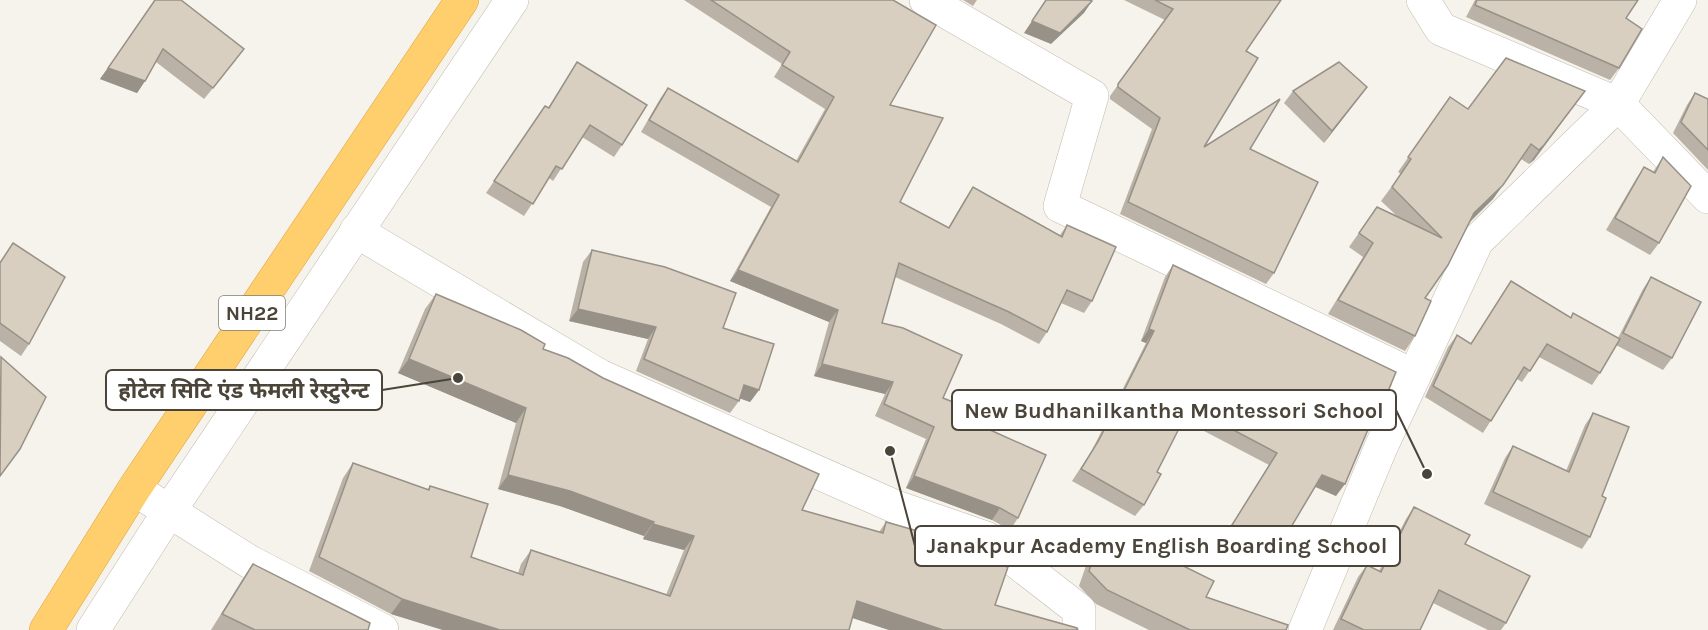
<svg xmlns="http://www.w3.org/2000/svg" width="1708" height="630" font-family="Karla,'Noto Sans Devanagari',sans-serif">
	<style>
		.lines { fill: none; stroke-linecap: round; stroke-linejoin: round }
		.minor-casing { stroke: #c2bbae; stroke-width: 34 }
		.highway-casing { stroke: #e0a43c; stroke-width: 34 }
		.minor { stroke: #fff; stroke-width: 33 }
		.highway { stroke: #ffcf6e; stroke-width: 33 }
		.wall { fill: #bab2a6 }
		.shaded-wall { fill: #979187 }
		.building { fill: #d8cfc1; stroke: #979187; stroke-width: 1.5 }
		.labels { text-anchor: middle; stroke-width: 4.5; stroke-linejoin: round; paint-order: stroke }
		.shield { fill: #fff; stroke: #817c74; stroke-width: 1.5 }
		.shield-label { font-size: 20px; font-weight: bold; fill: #4b4439 }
		.leader { fill: none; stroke: #4b4439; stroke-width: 2 }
		.callout-dot { fill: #4b4439; stroke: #fff; stroke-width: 2 }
		.callout { fill: #fff; stroke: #4b4439; stroke-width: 2 }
		.callout-label { font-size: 22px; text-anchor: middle; font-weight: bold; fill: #4b4439 }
	</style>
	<rect width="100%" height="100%" fill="#f6f3ec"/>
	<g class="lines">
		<g class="minor-casing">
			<g id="minor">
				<polyline points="926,0 1092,96 1060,206 1414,376"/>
				<polyline points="1423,0 1441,29 1618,104 1708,197"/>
				<polyline points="356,231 600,376 896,507 986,538 1079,610 1079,630"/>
				<polyline points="134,489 250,562 382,630"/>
				<polyline points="93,630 170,510 512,0"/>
				<polyline points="1305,630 1381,447 1477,241 1618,104 1680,0"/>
			</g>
		</g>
		<g class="highway-casing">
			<polyline id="highway" points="46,630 134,489 462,0"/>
		</g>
		<use href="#minor" class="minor"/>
		<use href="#highway" class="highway"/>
	</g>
	<g class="wall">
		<polygon points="155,0 236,60 204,99 156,62 145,81 137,93 100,79"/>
		<polygon points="684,0 893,0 890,105 900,202 948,228 965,199 973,187 1060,235 1067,225 1092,301 1084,313 1061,303 1047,332 1039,344 1001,324 895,277 882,323 943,398 988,429 1018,518 1010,530 992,520 906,488 926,439 875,416 885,394 814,376 829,322 730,281 771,207 641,132 660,99 668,88 796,161 825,109 774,77 782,64"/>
		<polygon points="963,0 977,0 973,6"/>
		<polygon points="1124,0 1281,0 1246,51 1204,147 1250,149 1274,273 1266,284 1120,214 1152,129 1110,99 1110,96 1165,20"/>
		<polygon points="1475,0 1638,0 1626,18 1619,68 1610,80 1466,17"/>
		<polygon points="577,62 622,145 614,157 582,137 553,181 549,178 524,216 486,193 545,106 548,108"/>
		<polygon points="1367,87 1324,143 1284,103 1293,91"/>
		<polygon points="1585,91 1534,160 1529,164 1521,159 1493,199 1469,222 1425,298 1415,336 1405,351 1328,314 1363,257 1349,247 1377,207 1396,215 1381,201 1401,174 1398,172 1450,97 1468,109"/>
		<polygon points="1695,93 1708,99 1708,170 1673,133 1687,105"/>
		<polygon points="1663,157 1659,243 1650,255 1606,230 1636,179 1644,167 1653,172"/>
		<polygon points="13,243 29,344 21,356 0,341 0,262"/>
		<polygon points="592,250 723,328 759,390 750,402 740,398 739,401 730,413 636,371 648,339 569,321 583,262"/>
		<polygon points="1173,265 1378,415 1370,426 1336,496 1315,487 1278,549 1270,561 1224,537 1269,465 1183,420 1157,472 1144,505 1135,516 1072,481 1091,452 1146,343 1141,341 1165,277"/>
		<polygon points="1651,277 1672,358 1663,370 1616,345 1600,373 1592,385 1539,357 1522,382 1517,379 1483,433 1425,397 1448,347 1457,335 1471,344 1511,281 1571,317 1573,313 1618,338 1643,289"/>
		<polygon points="436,294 543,349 802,510 879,532 886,522 998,564 995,605 1078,630 889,630 852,618 849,630 443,630 391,614 309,571 343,478 353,463 427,490 430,486 471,557 518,573 521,564 531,550 666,595 684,550 643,539 644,536 560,506 498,489 516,423 398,373 425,309"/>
		<polygon points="1593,413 1602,496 1590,537 1582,549 1484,504 1505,458 1513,446 1566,471 1585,425"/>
		<polygon points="1414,507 1465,544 1506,623 1501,630 1488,630 1433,603 1420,630 1333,630 1358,577 1367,565 1379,571 1406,519"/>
		<polygon points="1100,539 1150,563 1157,553 1206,597 1286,630 1149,630 1096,604 1079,586 1090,554"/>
		<polygon points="253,564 368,630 211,630 242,580"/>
	</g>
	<g class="shaded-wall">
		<polygon points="1092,1 1084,13 1051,44 1024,33 1032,21"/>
		<polygon points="108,68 145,81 137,93 100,79"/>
		<polygon points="1367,87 1358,99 1324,143 1332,131"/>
		<polygon points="1585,91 1534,160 1529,164 1539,150"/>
		<polygon points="1503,185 1493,199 1464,228 1474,213"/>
		<polygon points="738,270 838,310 829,322 730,281"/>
		<polygon points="578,309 656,327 648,339 569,321"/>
		<polygon points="1149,329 1154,331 1146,343 1141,341"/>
		<polygon points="409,359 526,408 516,423 398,373"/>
		<polygon points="822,364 893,382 885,394 814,376"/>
		<polygon points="744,385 759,390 750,402 736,397"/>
		<polygon points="1375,413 1378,415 1370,426"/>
		<polygon points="508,475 570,491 654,522 644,536 560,506 498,489"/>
		<polygon points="1322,475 1345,484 1336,496 1314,486"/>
		<polygon points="914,476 1000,508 992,520 906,488"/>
		<polygon points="653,524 694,536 684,550 643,539"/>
		<polygon points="402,599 500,630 443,630 391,614"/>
		<polygon points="857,601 943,630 889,630 847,616"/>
	</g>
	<g class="building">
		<polygon points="155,0 181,0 244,49 213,88 163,49 145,81 108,68"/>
		<polygon points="711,0 893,0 936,25 890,105 943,118 900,202 949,228 973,187 1062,237 1067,225 1116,247 1092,301 1067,290 1047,332 1009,312 899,263 882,323 903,328 962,355 943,398 993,418 988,429 1046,455 1018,518 1000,508 914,476 934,427 884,404 893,382 822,364 838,310 738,270 779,195 649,120 668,88 798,162 834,97 782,65 790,52"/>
		<polygon points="1046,0 1089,0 1092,1 1060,33 1032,21"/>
		<polygon points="1155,0 1281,0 1246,51 1258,58 1204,147 1280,99 1250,149 1318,182 1274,273 1128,202 1160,118 1118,87 1118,84 1173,9"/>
		<polygon points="1477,0 1638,0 1626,18 1642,29 1619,68 1475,5"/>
		<polygon points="1506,58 1585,91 1544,145 1539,150 1531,144 1503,185 1474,213 1448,265 1425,298 1431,301 1415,336 1338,300 1373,243 1359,233 1377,207 1442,238 1392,187 1411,159 1408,157 1450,97 1468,109"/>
		<polygon points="577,62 647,105 622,145 590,125 562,169 556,166 533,204 494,181 545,106 549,108"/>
		<polygon points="1339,62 1367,87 1332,131 1293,91"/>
		<polygon points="1695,93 1708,99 1708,150 1681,122"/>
		<polygon points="1663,157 1691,186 1659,243 1615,218 1644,167 1655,173"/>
		<polygon points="13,243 65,277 29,344 0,323 0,263"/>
		<polygon points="592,250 665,267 736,293 723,328 774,344 759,390 744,385 739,401 644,359 656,327 578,309"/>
		<polygon points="1173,265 1396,372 1378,415 1375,413 1345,484 1322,475 1278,549 1232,525 1277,453 1190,407 1157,472 1161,474 1144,505 1081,469 1099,440 1154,331 1149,329"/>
		<polygon points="1651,277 1701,302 1672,358 1623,333"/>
		<polygon points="1511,281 1571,318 1573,313 1620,339 1600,373 1547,344 1530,371 1524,367 1491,421 1433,386 1457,335 1471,344"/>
		<polygon points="436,294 521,330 545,344 543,349 568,358 603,378 819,474 802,510 883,533 886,522 1002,555 998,564 1008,567 995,605 1077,628 1078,630 943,630 857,601 849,630 500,630 402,599 319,557 353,463 429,490 430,486 488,504 471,557 523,575 531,550 670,596 694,536 653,524 654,522 570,491 508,475 526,408 409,359"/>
		<polygon points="1,357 46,397 20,449 0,476"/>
		<polygon points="1593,413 1629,427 1602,496 1606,498 1590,537 1493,492 1513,446 1569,472"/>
		<polygon points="1414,507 1470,535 1465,544 1530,576 1506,623 1439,590 1420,630 1364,630 1341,619 1367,565 1381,572"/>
		<polygon points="1100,539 1151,564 1157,553 1214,581 1206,597 1288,625 1286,630 1190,630 1107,590 1089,571"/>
		<polygon points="253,564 370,623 368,630 255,630 222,614"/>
	</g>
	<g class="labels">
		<rect class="shield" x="219" y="296" width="66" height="34" rx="4.5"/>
		<g class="shield-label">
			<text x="252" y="320">NH22</text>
		</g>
	</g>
	<path class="leader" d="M458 378L382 390M1427 474L1396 410M890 451L915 546"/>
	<g class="callout-dot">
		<circle cx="458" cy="378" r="6"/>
		<circle cx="1427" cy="474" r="6"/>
		<circle cx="890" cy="451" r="6"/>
	</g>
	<g class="callout">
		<rect x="106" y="370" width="276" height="40" rx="6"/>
		<rect x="952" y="390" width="444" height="40" rx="6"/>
		<rect x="915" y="526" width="485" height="40" rx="6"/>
	</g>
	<g class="callout-label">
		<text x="244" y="398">होटेल सिटि एंड फेमली रेस्टुरेन्ट</text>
		<text x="1174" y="418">New Budhanilkantha Montessori School</text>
		<text x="1157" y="553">Janakpur Academy English Boarding School</text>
	</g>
</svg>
